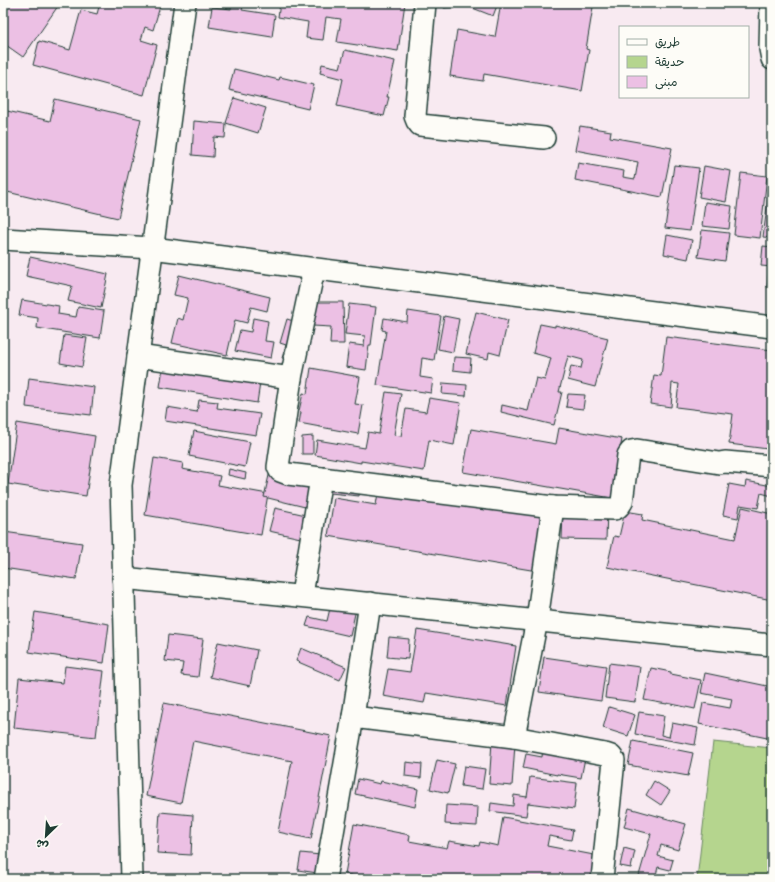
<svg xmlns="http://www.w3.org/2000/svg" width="775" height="882" font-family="'Indie Flower','Playpen Sans Arabic',sans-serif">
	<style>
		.green { fill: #b5d58e; stroke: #6a8961 }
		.building { fill: #ecc0e4; stroke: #1f3d34 }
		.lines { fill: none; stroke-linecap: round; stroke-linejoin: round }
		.street-casing { stroke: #1f3d34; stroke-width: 24 }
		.street { stroke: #fdfcf7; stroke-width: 21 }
	</style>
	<rect width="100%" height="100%" fill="#f8eaf1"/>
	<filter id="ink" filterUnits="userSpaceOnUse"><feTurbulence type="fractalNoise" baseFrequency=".025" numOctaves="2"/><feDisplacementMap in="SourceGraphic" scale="8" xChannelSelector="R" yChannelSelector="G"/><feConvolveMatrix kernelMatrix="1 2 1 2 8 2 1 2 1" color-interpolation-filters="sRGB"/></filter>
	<g filter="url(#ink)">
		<polygon class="green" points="713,742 772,748 772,879 697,879"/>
		<g class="building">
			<polygon points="3,3 53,3 58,6 23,57 3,43"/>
			<polygon points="100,3 161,3 153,30 145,27 141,40 157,45 144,95 33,65 39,41 70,50 81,10 97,14"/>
			<polygon points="232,3 244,3 242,10 275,15 272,37 209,27 212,7 231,9"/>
			<polygon points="280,3 405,3 398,51 337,42 341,19 326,17 323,40 306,38 308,22 278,17"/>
			<polygon points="444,3 462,3 463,7 444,8"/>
			<polygon points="466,3 498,3 493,16 465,5"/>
			<polygon points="501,3 570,3 593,7 586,49 589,50 582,91 484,74 483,81 450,76 457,30 495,37"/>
			<polygon points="345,50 395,61 387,97 389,97 384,116 337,106 343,79 320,73 322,64 340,68"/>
			<polygon points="234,69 279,80 280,77 314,85 308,109 229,90"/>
			<polygon points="234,98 266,108 258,133 226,123"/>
			<polygon points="55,99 141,119 118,218 3,191 3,110 50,121"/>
			<polygon points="194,121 226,124 225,138 214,137 213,157 192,155"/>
			<polygon points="580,126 611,131 610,137 672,148 662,197 575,180 578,163 624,171 623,177 635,179 638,162 575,150"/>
			<polygon points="674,165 699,168 690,231 665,228"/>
			<polygon points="704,166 731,171 726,202 699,197"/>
			<polygon points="741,173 767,176 760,238 734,235"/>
			<polygon points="771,177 772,177 772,238 763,237"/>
			<polygon points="705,202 732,206 729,229 702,226"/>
			<polygon points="702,230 729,233 725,261 698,257"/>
			<polygon points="667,235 692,240 688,259 664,254"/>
			<polygon points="763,246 772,247 772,267 761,266"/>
			<polygon points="30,257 108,274 101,308 68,301 72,286 26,276"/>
			<polygon points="769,270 772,271 772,288 767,287"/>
			<polygon points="179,275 270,297 267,311 251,307 247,323 235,320 227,355 172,343 178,318 183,320 188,298 174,295"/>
			<polygon points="22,300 59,306 58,314 76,317 78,307 104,311 100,338 37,328 38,318 19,315"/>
			<polygon points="313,302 343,302 344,344 330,344 331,327 313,326"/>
			<polygon points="349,304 376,307 371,345 369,345 366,370 346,367 349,344 364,346 365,336 345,334"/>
			<polygon points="408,311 441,316 434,360 422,358 420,377 433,379 431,393 377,385 386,331 382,330 384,318 407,322"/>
			<polygon points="476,312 508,320 500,355 489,352 488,359 466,354"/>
			<polygon points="444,316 459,319 453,352 438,349"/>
			<polygon points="253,318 268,321 265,341 274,342 271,358 235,351 240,330 251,332"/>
			<polygon points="287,319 303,324 292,360 282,358 286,345 280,343"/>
			<polygon points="540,324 555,327 555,325 608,338 595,387 568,380 571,366 581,368 583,360 568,356 559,392 562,392 554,425 501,412 502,405 528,411 536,378 545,380 551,358 533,353"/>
			<polygon points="64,335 87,338 82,367 60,363"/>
			<polygon points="666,337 772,350 772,422 771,421 768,449 729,444 733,414 676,407 679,384 672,383 671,394 672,394 671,407 650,404 654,375 661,376"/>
			<polygon points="454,357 471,358 470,372 453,370"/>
			<polygon points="164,361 262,370 257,403 160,387"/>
			<polygon points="311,368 360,377 355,404 363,405 358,434 299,423 301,412 299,411 303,393 307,394"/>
			<polygon points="29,378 94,387 91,415 26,407"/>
			<polygon points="443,383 467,385 466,396 442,394"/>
			<polygon points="386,392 401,394 394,435 401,436 406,409 426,412 429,398 461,403 454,445 429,440 424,471 361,461 361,463 315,455 317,440 365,448 368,432 379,434"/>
			<polygon points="568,394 585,395 583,409 566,407"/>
			<polygon points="199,400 218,402 217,408 260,414 256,435 165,421 167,407 197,412"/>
			<polygon points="17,423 95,436 86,496 8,484"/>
			<polygon points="559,428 622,439 612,498 463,472 471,429 556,444"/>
			<polygon points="194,431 250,442 245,467 189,456"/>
			<polygon points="313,436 313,454 302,454 302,437"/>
			<polygon points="154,458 183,463 182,469 220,476 218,485 268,494 261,535 145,515"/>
			<polygon points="229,469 246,473 245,479 228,475"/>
			<polygon points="270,471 312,481 305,507 264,497"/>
			<polygon points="332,478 361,481 359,496 330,493"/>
			<polygon points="380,481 548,509 537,571 328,536 334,498 376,505"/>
			<polygon points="746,481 772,486 772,496 761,493 758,508 740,505 738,518 723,515 729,484 745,487"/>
			<polygon points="742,507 772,514 771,523 772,523 772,600 607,567 614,536 619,537 625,511 643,514 642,520 735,539"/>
			<polygon points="275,508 310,516 305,539 269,531"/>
			<polygon points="563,508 607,510 606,540 562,539"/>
			<polygon points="4,532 82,543 76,579 3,568 3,541"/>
			<polygon points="331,604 356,609 350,636 306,626 309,617 327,621"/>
			<polygon points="35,612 109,624 104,663 29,652"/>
			<polygon points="417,630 516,646 507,706 426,693 424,703 383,696 388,669 410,672"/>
			<polygon points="168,635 203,639 198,677 181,675 183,663 165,661"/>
			<polygon points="389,637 409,639 408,659 387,657"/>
			<polygon points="218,642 257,650 250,686 210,677"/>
			<polygon points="301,648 346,667 340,680 296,661"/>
			<polygon points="544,657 606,666 601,701 539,692"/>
			<polygon points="609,663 640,667 635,702 605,698"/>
			<polygon points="65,666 104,671 96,737 14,728 19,678 63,683"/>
			<polygon points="651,668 671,672 671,674 701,680 695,709 667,703 667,704 644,700"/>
			<polygon points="705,673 772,687 772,739 699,724 703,703 730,708 732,699 701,693"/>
			<polygon points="164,703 331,736 311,839 278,832 292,761 193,741 181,803 146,796"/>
			<polygon points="609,707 635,715 628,736 603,728"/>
			<polygon points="639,712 664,716 661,735 669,737 672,723 698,728 695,745 635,734"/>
			<polygon points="633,741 693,753 688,776 628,765"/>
			<polygon points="492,742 515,744 512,786 489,784"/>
			<polygon points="588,743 581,778 557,774 557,775 523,768 526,754 542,757 543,747"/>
			<polygon points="437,760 455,764 448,793 430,789"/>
			<polygon points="406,762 422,764 421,778 405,776"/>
			<polygon points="464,766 485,769 482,789 461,786"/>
			<polygon points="530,777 577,783 574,809 528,803 526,816 490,811 491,803 513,806 514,795 527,797"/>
			<polygon points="358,779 380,784 381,781 418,789 415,807 355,794"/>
			<polygon points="654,781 670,791 661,805 646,795"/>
			<polygon points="446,805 478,807 477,826 445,824"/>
			<polygon points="629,808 686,824 678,850 661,845 658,856 673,860 670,870 658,867 655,879 638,879 651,834 624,827"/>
			<polygon points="160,812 193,815 191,855 157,853"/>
			<polygon points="503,817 573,830 571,840 549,836 547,846 599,856 595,879 426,879 419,878 418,879 372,879 345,874 354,824 410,835 409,841 447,848 449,841 479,846 480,842 498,846"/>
			<polygon points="624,848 635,851 631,868 620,866"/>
			<polygon points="301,853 320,855 317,873 298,870"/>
		</g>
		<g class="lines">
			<g class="street-casing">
				<g id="street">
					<polyline points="425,3 415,116 417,121 420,125 544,138"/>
					<polyline points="771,3 770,49 772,59"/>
					<polyline points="3,239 152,248 772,327"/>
					<polyline points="138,356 291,378 314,269"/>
					<polyline points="291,378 278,467 280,471 288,474 321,478"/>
					<polyline points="123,578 772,645"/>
					<path d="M302,595l19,-117 232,29 60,2c5,0 7,-3 9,-7l6,-47 3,-4 6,-1 82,13 6,-1 47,4"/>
					<polyline points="353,717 370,603"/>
					<polyline points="514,737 605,754 611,756 614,760 602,879"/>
					<polyline points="132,879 121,485 185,3"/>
					<polyline points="325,879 353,717 514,737 537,620 553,507"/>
				</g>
			</g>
			<use href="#street" class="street"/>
		</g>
	</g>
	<rect width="775" height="882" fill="none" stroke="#fdfcf7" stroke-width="16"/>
	<rect x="8" y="8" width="759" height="866" fill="none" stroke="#1f3d34" stroke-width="1.5" filter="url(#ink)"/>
	<rect x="619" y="26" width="130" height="72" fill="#fdfcf7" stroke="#a4b0a9"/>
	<rect x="627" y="39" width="20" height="6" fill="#fdfcf7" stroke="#a4b0a9"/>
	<text x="655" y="46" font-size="12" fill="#1f3d34">طريق</text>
	<rect x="627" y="56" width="20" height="12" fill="#b5d58e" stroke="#a4b0a9"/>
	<text x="655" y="66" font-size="12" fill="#1f3d34">حديقة</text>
	<rect x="627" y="76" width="20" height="12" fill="#ecc0e4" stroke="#a4b0a9"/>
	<text x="655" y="86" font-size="12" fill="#1f3d34">مبنى</text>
	<g transform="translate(46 836) rotate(205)" stroke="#fdfcf7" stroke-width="3" paint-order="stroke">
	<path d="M0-3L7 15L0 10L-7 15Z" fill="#1f3d34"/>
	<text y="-6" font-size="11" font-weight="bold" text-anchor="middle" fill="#1f3d34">ش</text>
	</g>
</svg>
